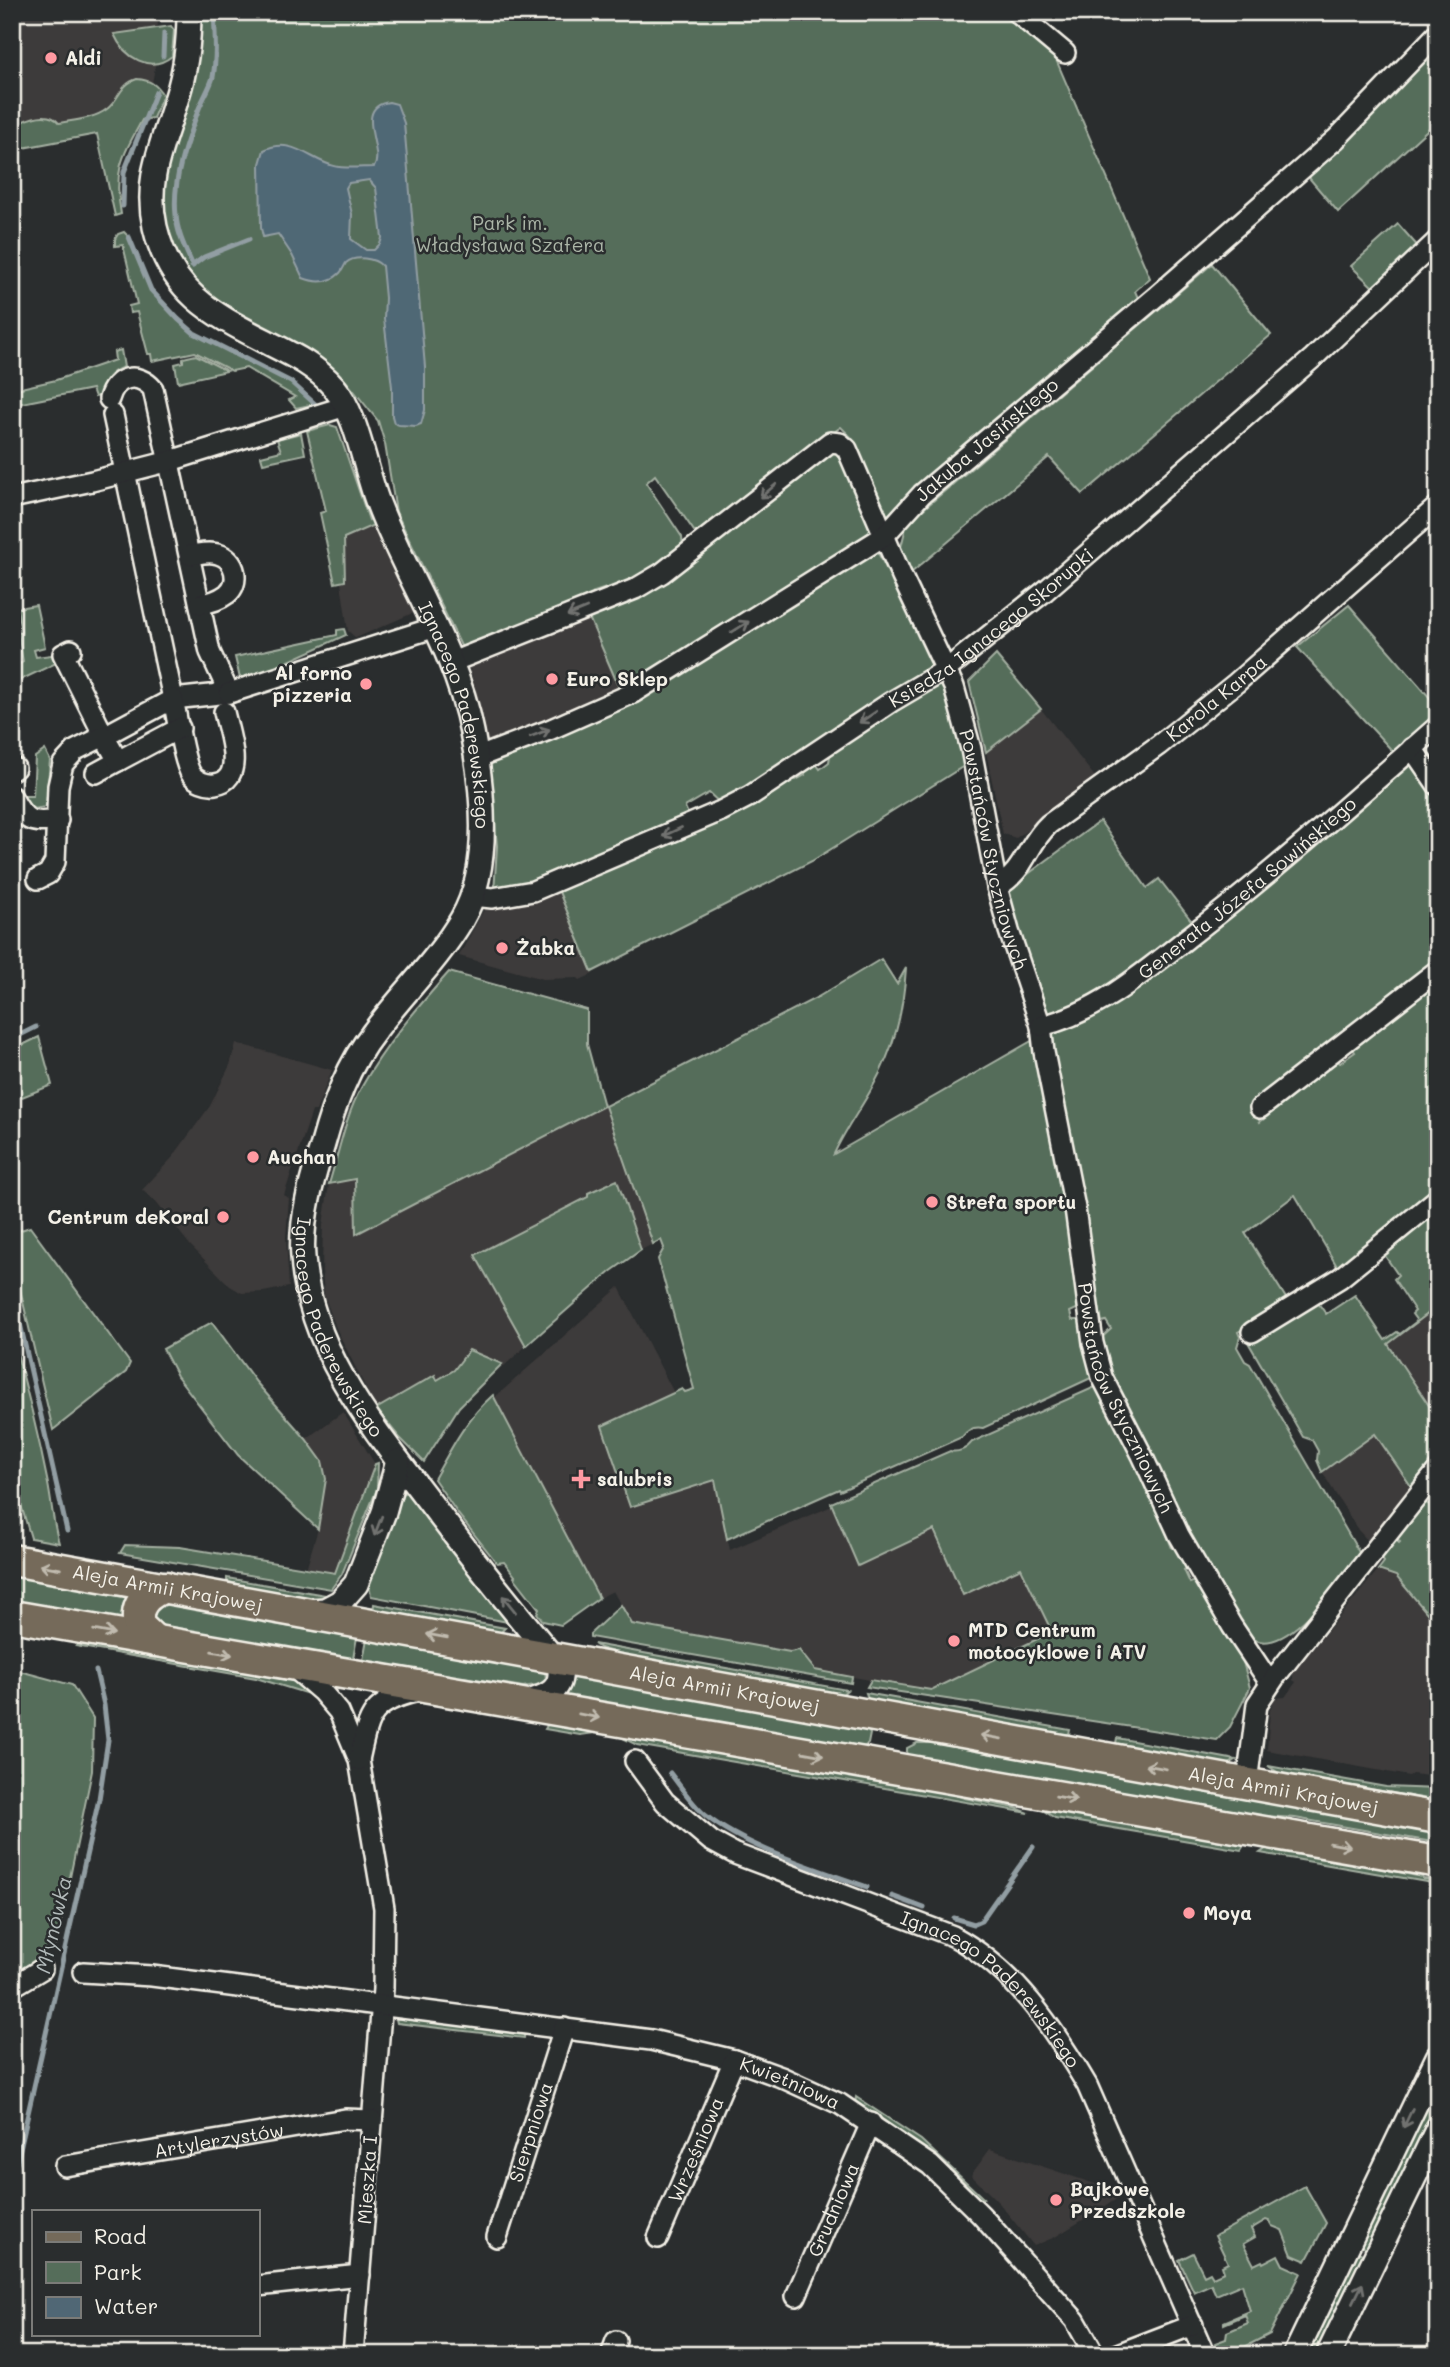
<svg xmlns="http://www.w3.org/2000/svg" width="1450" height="2367" font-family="Mali,sans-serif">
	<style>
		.built { fill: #3d3a3a }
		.green { fill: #556d5a; stroke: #a4afa1; stroke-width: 2 }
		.water { fill: #506775; stroke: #929ea3; stroke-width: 2; fill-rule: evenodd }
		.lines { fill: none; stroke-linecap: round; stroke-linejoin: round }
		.stream { stroke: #929ea3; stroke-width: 5 }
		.minor-casing { stroke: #f4f1e8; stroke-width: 24 }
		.tertiary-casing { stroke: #f4f1e8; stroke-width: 28 }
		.primary-casing { stroke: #f4f1e8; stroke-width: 35 }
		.minor { stroke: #2a2d2e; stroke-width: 19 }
		.tertiary { stroke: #2a2d2e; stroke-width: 23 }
		.primary { stroke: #746a5a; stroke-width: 30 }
		.oneway { stroke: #71726f }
		.oneway2 { stroke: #c1bbaf }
		.poi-dot { fill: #ff9aa2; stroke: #2a2d2e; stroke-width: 2.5 }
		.labels { text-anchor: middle; stroke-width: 5; stroke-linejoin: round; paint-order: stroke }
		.poi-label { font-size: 19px; font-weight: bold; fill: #f4f1e8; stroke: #2a2d2e; text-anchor: start }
		.park-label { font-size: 19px; fill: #acb6a8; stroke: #2a2d2e }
		.street-label { font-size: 19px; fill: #f4f1e8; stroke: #2a2d2e }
		.water-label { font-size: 21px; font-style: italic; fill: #b2baba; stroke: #2a2d2e }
	</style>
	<rect width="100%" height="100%" fill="#2a2d2e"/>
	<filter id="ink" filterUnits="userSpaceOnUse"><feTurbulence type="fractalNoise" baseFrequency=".0143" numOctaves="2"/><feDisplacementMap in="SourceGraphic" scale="14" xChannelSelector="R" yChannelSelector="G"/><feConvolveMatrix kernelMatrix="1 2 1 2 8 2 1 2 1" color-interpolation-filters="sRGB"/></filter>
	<g filter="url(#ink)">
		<g class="built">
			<polygon points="12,12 157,12 159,44 149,101 12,142"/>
			<polygon points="373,526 415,612 356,638 348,631 341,583 344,538"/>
			<polygon points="587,613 621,692 488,748 475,687 467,661"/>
			<polygon points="1041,709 1099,782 1016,838 1003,834 986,752"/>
			<polygon points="557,887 593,974 580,980 578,978 543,979 459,956 487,904"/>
			<polygon points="236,1043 332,1070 316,1111 312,1111 284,1195 289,1198 286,1237 289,1287 263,1292 242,1293 230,1286 190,1245 155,1201 142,1190 172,1158 210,1106 230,1065"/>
			<polygon points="605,1106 653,1244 641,1250 617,1180 476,1255 526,1346 504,1366 469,1350 454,1370 437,1380 435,1375 376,1409 336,1328 324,1295 322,1271 323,1225 329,1184 355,1179 356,1233"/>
			<polygon points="619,1287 674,1393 602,1427 630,1506 715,1480 730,1550 832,1506 934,1530 963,1594 1021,1568 1052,1633 930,1691 815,1670 790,1652 631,1624 613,1591 599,1598 494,1398"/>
			<polygon points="1429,1313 1438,1325 1438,1419 1387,1344"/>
			<polygon points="343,1412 375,1464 335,1573 306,1569 318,1529 326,1479 322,1461 306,1439"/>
			<polygon points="1376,1434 1412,1490 1370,1543 1358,1530 1322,1472"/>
			<polygon points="1378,1570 1396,1576 1432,1619 1438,1613 1438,1777 1412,1774 1409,1776 1267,1750 1270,1710 1275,1698 1285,1697 1296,1682 1293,1680 1293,1673"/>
			<polygon points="990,2149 1119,2192 1120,2197 1055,2237 1034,2246 999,2203 971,2175"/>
		</g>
		<g class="green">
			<polygon points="199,12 1009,12 1052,50 1150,278 1135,291 1138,298 1059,365 1049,372 1050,374 886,520 870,488 852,438 841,427 797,458 794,457 706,532 694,531 655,475 646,483 682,537 683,550 613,591 606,588 594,592 590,600 462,648 396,512 385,444 378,421 346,381 312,354 224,308 194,283 179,262 169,239 163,217 163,180 168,154 192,89 196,58"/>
			<path d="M171,26l3,4 -2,26c-22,18 -48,1 -58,-22z"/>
			<polygon points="1432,47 1438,47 1438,58 1428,68 1438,79 1438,120 1338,212 1310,179 1309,171"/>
			<path d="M137,79c13,1 19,5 26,16l-10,23 -11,2c-20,37 -29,51 -21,94l-6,2 -18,-82 -85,16v-21l9,-2v-5c11,-5 29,-11 38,1 15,-3 35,-4 48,-14 12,-9 13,-25 30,-30z"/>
			<polygon points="1398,224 1421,250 1377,291 1351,266"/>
			<polygon points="124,232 129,237 151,290 178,319 194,333 291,382 315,404 296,408 289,400 295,397 246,368 232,371 195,352 152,361 151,354 148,354 137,312 130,313 129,306 137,304 123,245 115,246 115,239 118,234"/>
			<polygon points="1212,264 1271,335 1083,494 1049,457 911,573 900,551 907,523"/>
			<path d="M121,350l3,17c-15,5 -20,14 -25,29l-4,1 -3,-8 -80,16v-15l44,-10 59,-20 -1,-8z"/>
			<polygon points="196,355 227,371 178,382 175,364 183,362 183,358"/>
			<polygon points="330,425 337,427 369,520 373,518 376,524 344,538 345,581 335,583 320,513 326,511 307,431"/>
			<polygon points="301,433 305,454 263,463 261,456 281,451 277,439"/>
			<polygon points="833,451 838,451 874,528 871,541 621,692 587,613"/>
			<polygon points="876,549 938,666 722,805 709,793 685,807 690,818 538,884 494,893 497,846 489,760 784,605 787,609 804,598 802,594"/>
			<polygon points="36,605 45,647 34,650 36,657 59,654 83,713 56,663 14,683 12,668 23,662 18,633 21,632 17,608"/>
			<polygon points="1349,605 1438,707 1438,721 1397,756 1297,647"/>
			<polygon points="344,629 346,635 241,683 235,657 337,635 337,630"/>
			<polygon points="996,655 1041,709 986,752 969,682"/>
			<polygon points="944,680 967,764 812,861 592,972 557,887 577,879 583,881 593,876 788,778 796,780 805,775 803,768 814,761 820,769 829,762 831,749"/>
			<polygon points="45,750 50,760 46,807 27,810 20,796 33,796 35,757"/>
			<path d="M1401,765h14l23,30v169l-185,143 7,15 78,-61 2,2 15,-11 -2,-3 85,-70v210l-100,79 -43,-73 -50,38 44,70 -51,29 2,5 -3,10 8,14 5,3 110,190c-18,23 -78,113 -112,81l-69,-110 -68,-147 -13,-37 13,-12 -5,-8 -4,1 -3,-14 -5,-3 -47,-262 7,-16 36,-17z"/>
			<polygon points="1100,821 1147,888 1159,879 1194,924 1099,996 1056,1016 1047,1013 1041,1008 1006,895 1016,883"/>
			<path d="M881,959l16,25 9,-16c-3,45 -11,79 -34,120 -12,22 -28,43 -38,66l201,-115 20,89 28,178 -13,6 2,8h7l4,3 2,15 -3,5 3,12 4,3 5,12 -3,8 -108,50c-9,-2 -16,2 -21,9l-122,54 -1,-2 -9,4 -103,46 -12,-59 -85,27 -28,-81 80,-37 3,3 9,-3 -36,-130 6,-11 -3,-8 -8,4 -48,-138 213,-109z"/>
			<path d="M449,972l138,38v34l17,62 -248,128 -1,-55 -26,5c10,-32 16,-67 32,-96 24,-43 56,-80 88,-116z"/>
			<polygon points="39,1037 52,1085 12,1101 12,1050"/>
			<polygon points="617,1180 641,1250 610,1272 526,1346 475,1255 588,1197 588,1193"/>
			<polygon points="1438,1206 1438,1325 1429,1313 1388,1344 1438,1419 1438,1453 1411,1486 1375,1434 1322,1472 1317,1460 1318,1451 1312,1440 1303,1437 1248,1342 1316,1300 1326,1314 1355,1295 1385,1340 1397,1332 1400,1334 1417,1321 1412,1314 1415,1311 1394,1279 1398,1275 1381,1250"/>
			<polygon points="30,1227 130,1363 126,1372 53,1430 12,1255 12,1233"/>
			<polygon points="212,1322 256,1382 306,1439 322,1461 326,1479 318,1529 238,1455 177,1376 163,1349"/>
			<path d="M12,1335c14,50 26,99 36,149 4,20 5,40 11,59l-28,-5 -10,-33 -9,-9z"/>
			<polygon points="469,1350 502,1364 459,1407 424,1462 399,1437 376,1409 435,1375 437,1380 454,1370"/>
			<path d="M1095,1387h6l47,107h3l21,54h6l11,19 -5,3 6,13 8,-3 44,78 8,30 -20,39 -13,13 -350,-53 4,-7 60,10 121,-58 -31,-64 -58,27 -29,-65 -76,36 -27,-63 119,-52c8,2 17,-2 22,-9z"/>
			<path d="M493,1395l106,203 -38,27 -18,-4 -6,-8 2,-4 -25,-32 1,-1 -11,-14 -7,1 -39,-49 -24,-35c18,-32 31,-59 59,-84z"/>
			<polygon points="378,1463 377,1489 342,1574 331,1589 120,1553 125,1545 180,1547 335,1573 375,1464"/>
			<polygon points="409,1491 509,1618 508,1622 371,1596 369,1586 367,1585 399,1495"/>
			<polygon points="1438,1498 1438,1626 1396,1576 1378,1570 1384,1562 1381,1557 1394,1539 1399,1543 1400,1542 1395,1536 1423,1502 1431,1505"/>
			<polygon points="12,1569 140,1591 131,1624 12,1605"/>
			<path d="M227,1578l104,18c-26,13 -78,-7 -104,-15z"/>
			<polygon points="162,1603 318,1632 358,1632 352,1664 157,1630 147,1618"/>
			<polygon points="374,1604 505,1628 497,1636 373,1614"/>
			<polygon points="621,1605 632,1624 790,1652 799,1650 815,1670 852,1677 851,1683 590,1637 590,1634"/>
			<polygon points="368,1633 545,1670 546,1680 542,1684 523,1687 464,1677 419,1676 362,1666"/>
			<polygon points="82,1639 285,1677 302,1685 312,1695 256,1678 76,1646"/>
			<polygon points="594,1644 847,1690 839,1697 666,1668 600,1648"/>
			<polygon points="12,1669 72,1685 93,1718 92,1771 56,1945 12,1976"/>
			<polygon points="569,1675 866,1728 870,1734 868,1744 855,1752 559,1701"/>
			<polygon points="866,1693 1070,1730 1069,1734 1032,1734 869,1702"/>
			<polygon points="549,1722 923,1783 964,1798 1016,1808 1029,1813 637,1745 617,1735 602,1732 580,1735 545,1729"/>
			<polygon points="1117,1738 1236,1760 1224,1767 1185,1763 1116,1743"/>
			<polygon points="917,1743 933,1743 1000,1755 1079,1761 1438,1827 1438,1843 1295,1818 1209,1812 910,1757 907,1752 907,1748"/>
			<polygon points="1268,1766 1386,1787 1438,1789 1438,1801 1279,1773"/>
			<polygon points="1033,1804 1243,1841 1243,1847 1241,1850 1055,1818"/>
			<polygon points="1270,1846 1422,1877 1423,1879 1438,1880 1438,1884 1260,1853"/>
			<polygon points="400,2018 525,2031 524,2038 397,2023 396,2019"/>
			<polygon points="1438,2081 1438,2105 1368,2250 1359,2245"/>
			<path d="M856,2097l65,43 62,58 -5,1c-38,-37 -77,-70 -123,-96z"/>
			<polygon points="1305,2186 1326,2223 1306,2261 1292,2255 1282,2230 1272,2226 1269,2221 1266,2220 1251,2229 1255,2237 1243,2244 1254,2265 1262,2261 1263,2263 1278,2255 1283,2265 1301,2273 1270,2334 1229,2355 1220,2355 1215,2343 1226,2339 1227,2332 1248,2323 1245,2315 1224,2324 1224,2322 1250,2311 1242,2284 1216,2295 1211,2284 1194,2292 1179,2260 1193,2253 1204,2275 1210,2272 1213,2277 1224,2272 1222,2266 1228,2263 1215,2236"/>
			<polygon points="1356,2251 1366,2256 1318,2355 1306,2355"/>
		</g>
		<path class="water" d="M389,102l8,2 7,19 21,244v43l-4,14 -5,2 -17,-1 -5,-2 -2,-7v-29l-8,-68 1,-21 -3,-32c-7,-8 -27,-11 -36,-3 -2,3 -3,7 -6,10 -10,10 -24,10 -37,5l-11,-23 -14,-21 -15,3 -2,-9 -1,-64 4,-14c27,-14 46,10 70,16 11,3 28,1 40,1 11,-16 -22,-60 15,-65zM369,180l7,8 6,50 -2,6 -6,6h-8l-15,-11 1,-25 -6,-26 3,-5z"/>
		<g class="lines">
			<g class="stream">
				<polyline points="162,12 162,13"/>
				<polyline points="163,56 164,33"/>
				<polyline points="123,206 124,172 156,92"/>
				<polyline points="129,237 151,290 178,319 194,333 291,382 315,404"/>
				<polyline points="192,266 204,257 249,239"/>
				<path d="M193,266c-7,-16 -16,-33 -17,-51 -4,-34 10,-72 22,-104 4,-11 12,-23 15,-34 4,-21 2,-44 1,-65"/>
				<polyline points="12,1039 36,1027"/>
				<polyline points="12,1288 67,1531"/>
				<path d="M670,1773c11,14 22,31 35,42 39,32 114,55 162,72"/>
				<polyline points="892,1896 924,1908"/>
				<polyline points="954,1918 974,1924 981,1921 1033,1847"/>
				<polyline points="12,2184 99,1799 108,1740 104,1705 96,1671"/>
			</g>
			<g class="minor-casing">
				<g id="minor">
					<polyline points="1016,12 1065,53"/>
					<path d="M109,399c6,-23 29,-28 44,-10l57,263 19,41 -56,6 -60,-284"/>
					<polyline points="12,498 92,481 170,461 346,406"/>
					<path d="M190,555c9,-1 19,-4 28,-1 18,5 23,29 9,40 -8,6 -17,9 -27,10"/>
					<path d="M71,650l-8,4 41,82 69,-37c4,17 10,62 18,75 5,7 15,11 24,10 32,-4 13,-53 9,-72"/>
					<path id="s1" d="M452,662l183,-73 27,-16 168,-131 10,1 7,6 55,128 52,110 17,62 26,138 12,44 32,95 3,26 31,156 18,135 9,34 40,78 37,80 53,91 38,57"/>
					<polyline points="229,693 436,627"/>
					<polyline points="1412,748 1438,786"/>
					<path id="s2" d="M476,758l73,-28 84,-37 251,-157 38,-42 236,-199 178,-156 102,-106"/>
					<polyline points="12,770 15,768"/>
					<polyline points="96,773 118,761"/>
					<path d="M12,797c13,25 19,27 46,23"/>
					<polyline points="38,879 48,874 55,862 58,786 63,764 76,750 104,736 118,761 180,728"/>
					<path id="s3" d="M997,887c28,-15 30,-43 52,-63l110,-79 77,-62 202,-177"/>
					<path id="s4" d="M473,896l19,2 41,-7 188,-80 29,-15 141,-94 56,-33 98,-78 268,-233 125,-118"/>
					<path id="s5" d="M1041,1026c56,-13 105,-55 149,-90 86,-66 167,-139 248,-210"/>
					<polyline points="1260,1108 1438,970"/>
					<polyline points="1252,1332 1340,1278 1438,1198"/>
					<polyline points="293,1667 322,1692 339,1712 359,1760 384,1908 383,1989 353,2355"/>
					<path d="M359,1760c10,-46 11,-57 59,-69"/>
					<path id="s6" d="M635,1761l30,41 46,39 24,13 218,82c62,34 99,90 134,149l118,270"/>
					<polyline points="1247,1783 1257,1704 1275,1677 1438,1470"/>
					<path id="s7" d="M83,1972l69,4 499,64 83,20 47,17 59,27 90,61 51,50 94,105 20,35"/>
					<polyline points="12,1987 42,1969"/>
					<path id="s8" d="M65,2166l280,-47 27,1"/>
					<path id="s9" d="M497,2237l67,-209"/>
					<path id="s10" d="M658,2238l76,-178"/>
					<polyline points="257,2286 360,2275"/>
					<path id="s11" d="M796,2296l75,-173"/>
					<polyline points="611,2355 616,2341"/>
					<polyline points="1115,2355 1193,2325"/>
				</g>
			</g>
			<g class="tertiary-casing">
				<g id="tertiary">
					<path id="s12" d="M189,12c0,30 -3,57 -12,85 -13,46 -33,80 -22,130 16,68 60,88 116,117 24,12 46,23 63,43 24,29 30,80 44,116 29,77 78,146 94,229 11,56 20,136 -10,187 -24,41 -60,75 -88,113 -26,33 -40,72 -51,112 -11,36 -23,75 -20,113 6,93 71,172 125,243 42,56 86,111 131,165 7,27 -17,33 -37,39"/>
					<polyline points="311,1611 325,1610 340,1602 356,1584 384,1512 398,1461"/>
					<polyline points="1295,2355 1438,2057"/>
					<polyline points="1328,2355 1438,2128"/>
				</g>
			</g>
			<g class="primary-casing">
				<g id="primary">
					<path id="s13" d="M12,1560l1426,258"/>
					<polyline points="12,1616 1438,1862"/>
					<path d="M155,1641l-16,-15c-5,-21 8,-33 27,-39"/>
				</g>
			</g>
			<use href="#minor" class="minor"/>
			<use href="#tertiary" class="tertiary"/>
			<use href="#primary" class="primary"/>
		</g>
		<defs><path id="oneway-shaft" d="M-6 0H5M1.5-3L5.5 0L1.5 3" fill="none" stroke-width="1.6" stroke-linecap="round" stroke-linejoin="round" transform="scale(1.75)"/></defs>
		<g class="oneway">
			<use href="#oneway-shaft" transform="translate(768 491) rotate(140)"/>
			<use href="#oneway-shaft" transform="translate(577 612) rotate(158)"/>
			<use href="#oneway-shaft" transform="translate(740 627) rotate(-32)"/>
			<use href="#oneway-shaft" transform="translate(868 717) rotate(146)"/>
			<use href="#oneway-shaft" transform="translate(540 733) rotate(-21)"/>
			<use href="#oneway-shaft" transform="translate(672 832) rotate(155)"/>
			<use href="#oneway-shaft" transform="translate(378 1526) rotate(111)"/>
			<use href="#oneway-shaft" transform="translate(509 1604) rotate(-129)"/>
			<use href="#oneway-shaft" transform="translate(1408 2118) rotate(115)"/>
			<use href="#oneway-shaft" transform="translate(1358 2293) rotate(-64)"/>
		</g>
		<g class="oneway2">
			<use href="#oneway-shaft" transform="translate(50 1567) rotate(-170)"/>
			<use href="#oneway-shaft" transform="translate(104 1632) rotate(10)"/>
			<use href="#oneway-shaft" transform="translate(437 1636) rotate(-170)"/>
			<use href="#oneway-shaft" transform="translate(222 1653) rotate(10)"/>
			<use href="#oneway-shaft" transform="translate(589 1716) rotate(11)"/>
			<use href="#oneway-shaft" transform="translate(991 1737) rotate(-170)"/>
			<use href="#oneway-shaft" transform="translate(813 1754) rotate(10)"/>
			<use href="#oneway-shaft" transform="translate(1156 1767) rotate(-170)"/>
			<use href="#oneway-shaft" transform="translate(1066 1798) rotate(10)"/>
			<use href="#oneway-shaft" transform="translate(1340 1845) rotate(10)"/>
		</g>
	</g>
	<g class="poi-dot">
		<circle cx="51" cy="58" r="7"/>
		<circle cx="552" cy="679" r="7"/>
		<circle cx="366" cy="684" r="7"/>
		<circle cx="502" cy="948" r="7"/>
		<circle cx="253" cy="1157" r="7"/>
		<circle cx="932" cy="1202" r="7"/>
		<circle cx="223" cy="1217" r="7"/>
		<path d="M577.5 1468.5h7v7h7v7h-7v7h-7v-7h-7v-7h7z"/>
		<circle cx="954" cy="1641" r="7"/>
		<circle cx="1189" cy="1913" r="7"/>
		<circle cx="1056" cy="2200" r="7"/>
	</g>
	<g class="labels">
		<g class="poi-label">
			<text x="65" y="65">Aldi</text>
			<text x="352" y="680" text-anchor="end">Al forno<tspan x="352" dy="22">pizzeria</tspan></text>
			<text x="566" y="686">Euro Sklep</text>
			<text x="516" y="955">Żabka</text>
			<text x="267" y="1164">Auchan</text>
			<text x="946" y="1209">Strefa sportu</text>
			<text x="209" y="1224" text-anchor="end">Centrum deKoral</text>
			<text x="597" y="1486">salubris</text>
			<text x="968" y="1637">MTD Centrum<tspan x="968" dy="22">motocyklowe i ATV</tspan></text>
			<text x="1203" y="1920">Moya</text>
			<text x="1070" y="2196">Bajkowe<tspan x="1070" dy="22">Przedszkole</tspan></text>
		</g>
		<g class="park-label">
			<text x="510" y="230">Park im.<tspan x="510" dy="22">Władysława Szafera</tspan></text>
		</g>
		<g class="street-label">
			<text dy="7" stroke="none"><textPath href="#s2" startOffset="607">Jakuba Jasińskiego</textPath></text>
			<text dy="7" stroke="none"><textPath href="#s4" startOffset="592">Księdza Ignacego Skorupki</textPath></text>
			<text dy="7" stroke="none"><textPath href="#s3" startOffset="292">Karola Karpa</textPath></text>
			<text dy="7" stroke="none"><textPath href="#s12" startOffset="821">Ignacego Paderewskiego</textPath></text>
			<text dy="7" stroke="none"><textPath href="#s1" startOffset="889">Powstańców Styczniowych</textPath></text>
			<text dy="7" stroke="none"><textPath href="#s5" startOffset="250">Generała Józefa Sowińskiego</textPath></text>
			<text dy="7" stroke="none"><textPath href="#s12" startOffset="1493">Ignacego Paderewskiego</textPath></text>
			<text dy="7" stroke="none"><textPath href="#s1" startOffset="1456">Powstańców Styczniowych</textPath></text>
			<text dy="7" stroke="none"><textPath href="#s13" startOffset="158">Aleja Armii Krajowej</textPath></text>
			<text dy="7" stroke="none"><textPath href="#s13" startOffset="724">Aleja Armii Krajowej</textPath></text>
			<text dy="7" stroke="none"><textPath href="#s13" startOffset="1292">Aleja Armii Krajowej</textPath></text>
			<text dy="7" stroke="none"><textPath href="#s6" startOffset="434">Ignacego Paderewskiego</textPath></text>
			<text dy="7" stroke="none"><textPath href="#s7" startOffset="718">Kwietniowa</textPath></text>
			<text dy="7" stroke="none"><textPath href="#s9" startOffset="110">Sierpniowa</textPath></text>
			<text dy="7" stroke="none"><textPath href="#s8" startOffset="156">Artylerzystów</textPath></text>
			<text dy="7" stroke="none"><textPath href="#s10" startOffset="96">Wrześniowa</textPath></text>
			<text transform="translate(367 2180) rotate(-86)" y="7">Mieszka I</text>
			<text dy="7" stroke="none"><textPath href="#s11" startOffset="94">Grudniowa</textPath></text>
		</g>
		<g class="water-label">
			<text transform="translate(54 1925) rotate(-77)" y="7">Młynówka</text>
		</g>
	</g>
	<rect width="1450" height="2367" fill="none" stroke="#2a2d2e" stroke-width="42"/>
	<rect x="21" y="21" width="1408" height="2325" fill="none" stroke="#f4f1e8" stroke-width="2.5" filter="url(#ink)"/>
	<rect x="32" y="2210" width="228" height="126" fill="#2a2d2e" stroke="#7b7b78" stroke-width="2"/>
	<rect x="46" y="2232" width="35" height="10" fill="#746a5a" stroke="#7b7b78" stroke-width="2"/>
	<text x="94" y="2244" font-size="21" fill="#f4f1e8">Road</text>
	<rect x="46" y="2262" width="35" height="21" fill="#556d5a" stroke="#7b7b78" stroke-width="2"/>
	<text x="94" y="2280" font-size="21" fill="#f4f1e8">Park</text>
	<rect x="46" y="2297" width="35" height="21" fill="#506775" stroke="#7b7b78" stroke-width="2"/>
	<text x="94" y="2314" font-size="21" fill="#f4f1e8">Water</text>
</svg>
